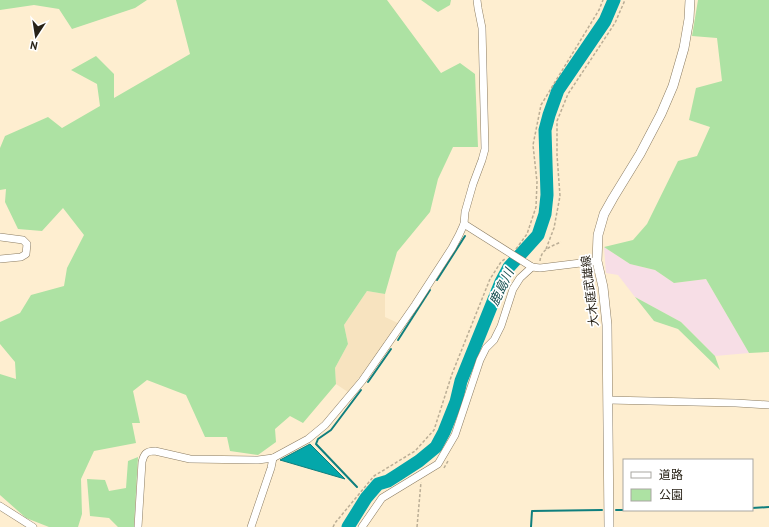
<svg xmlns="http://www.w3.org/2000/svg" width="769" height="527" font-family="'PT Sans','Noto Sans JP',sans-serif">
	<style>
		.built { fill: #f7e3bf }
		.industrial { fill: #f7dee6 }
		.green { fill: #ade2a3 }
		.water { fill: #04a7aa; stroke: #0f7f7e }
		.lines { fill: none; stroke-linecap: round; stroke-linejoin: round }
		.stream { stroke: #0f7f7e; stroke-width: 2 }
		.river { stroke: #04a7aa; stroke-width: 13 }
		.minor-casing { stroke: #8b7c62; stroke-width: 8 }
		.major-casing { stroke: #8b7c62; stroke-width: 10 }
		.path { stroke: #bbae96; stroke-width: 1.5; stroke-dasharray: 3 2; stroke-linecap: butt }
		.minor { stroke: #fff; stroke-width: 7 }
		.major { stroke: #fff; stroke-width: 9 }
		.labels { text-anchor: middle; stroke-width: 3.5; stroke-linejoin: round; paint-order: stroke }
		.street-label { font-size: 12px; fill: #282217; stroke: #fff }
		.water-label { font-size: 13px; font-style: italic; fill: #164e4f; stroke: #fff }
	</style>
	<rect width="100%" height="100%" fill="#feeed0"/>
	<polygon class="built" points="367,291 385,294 385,317 400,324 348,392 336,384 335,368 348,344 344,325"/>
	<polygon class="industrial" points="604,247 630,264 655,270 674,283 706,279 749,353 715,356 681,322 635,297 618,275 606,273"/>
	<g class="green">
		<polygon points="0,0 147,0 135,8 72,29 59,9 34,5 0,10"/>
		<polygon points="176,0 387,0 441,73 460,63 475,74 478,147 453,147 438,179 430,212 397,252 385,294 367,291 344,325 348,344 335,368 336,384 303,423 290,416 275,429 276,442 258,455 230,451 227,437 205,437 186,395 147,380 133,391 140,423 132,423 136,443 94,451 81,479 82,514 78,527 49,527 26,518 0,495 0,374 16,379 15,362 0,344 0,322 20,313 31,295 64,286 67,268 84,235 63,208 42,231 18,229 5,202 6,189 0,190 0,148 5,136 48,117 62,128 100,106 97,84 71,70 96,56 114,74 114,98 190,54"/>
		<polygon points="421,0 451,0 450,5 438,12"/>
		<polygon points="698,0 769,0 769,352 749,353 706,279 674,283 655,270 630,264 604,247 633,240 647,224 678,161 697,156 710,127 689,120 696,88 722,81 717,38 692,36"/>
		<polygon points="635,297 681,322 715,356 720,370 678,329 654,321"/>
		<polygon points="138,457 134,527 118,527 109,518 90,516 87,479 105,480 109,491 126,488 128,461"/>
	</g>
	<polygon class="water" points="310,444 345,479 280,460"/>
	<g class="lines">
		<g class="stream">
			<polyline points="437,280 465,236"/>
			<polyline points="398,340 430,290"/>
			<polyline points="368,382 391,349"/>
			<polyline points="357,487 316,444 318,439 331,430 361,390"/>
			<polyline points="363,494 366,498"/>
			<polyline points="752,508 769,507"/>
			<polyline points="616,510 637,510"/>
			<polyline points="531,527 532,511 602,510"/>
		</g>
		<polyline class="river" points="348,527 366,498 378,484 388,481 399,474 419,461 436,447 444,432 456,402 461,381 501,282 509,267 538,235 545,214 547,195 545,130 549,115 558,90 605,21 614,0"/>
		<g class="minor-casing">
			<g id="minor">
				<polyline points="464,224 532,267 540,268 597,261"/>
				<polyline points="0,237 23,240 27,244 26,254 21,257 0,259"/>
				<polyline points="608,400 736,403 769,405"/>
				<polyline points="0,506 33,527"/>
				<path d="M138,527l4,-65c2,-8 4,-11 13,-11l35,8 68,1 15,-2 35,-19 17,-14 37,-44 53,-76 37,-57 7,-13 5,-11 1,-12 8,-28 9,-24 3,-11 -3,-121 -4,-20 -1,-8"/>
				<polyline points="251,527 271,468 273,458"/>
				<polyline points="362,527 382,498 438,464 455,435 480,360 486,348 494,340 501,326 513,289 520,278 532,267"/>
			</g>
		</g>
		<g class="major-casing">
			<polyline id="major" points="609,527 607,325 603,287 597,261 598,235 604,214 613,198 640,154 661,114 673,86 684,48 689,19 690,0"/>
		</g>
		<g class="path">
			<polyline points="516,249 527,234 536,207 537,182 533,145 541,105 599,10 603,0"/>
			<polyline points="546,249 554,228 560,196 557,155 557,121 568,94 615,23 625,0"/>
			<path d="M540,261c1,-12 12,-15 21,-19"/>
			<polyline points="444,468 448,461"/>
			<polyline points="333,527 335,523 374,476 415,451 434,430 452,374 490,279 501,262 506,258"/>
			<polyline points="417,527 421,482"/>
		</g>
		<use href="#minor" class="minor"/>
		<use href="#major" class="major"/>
	</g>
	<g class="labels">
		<g class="street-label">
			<text transform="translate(590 291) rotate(-97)" y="4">大木庭武雄線</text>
		</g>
		<g class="water-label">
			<text transform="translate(501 287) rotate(-64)" y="5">鹿島川</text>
		</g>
	</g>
	<rect x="623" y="459" width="130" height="52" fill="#ffffff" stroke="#a9a7a2"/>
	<rect x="631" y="472" width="20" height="6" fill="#ffffff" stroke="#a9a7a2"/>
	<text x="659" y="479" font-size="12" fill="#282217">道路</text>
	<rect x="631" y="489" width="20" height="12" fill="#ade2a3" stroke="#a9a7a2"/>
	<text x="659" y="499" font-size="12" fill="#282217">公園</text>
	<g transform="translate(36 36) rotate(192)" stroke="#ffffff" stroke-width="3" paint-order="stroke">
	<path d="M0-3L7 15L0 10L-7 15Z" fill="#282217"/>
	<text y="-6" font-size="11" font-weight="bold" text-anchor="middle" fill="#282217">N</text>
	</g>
</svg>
